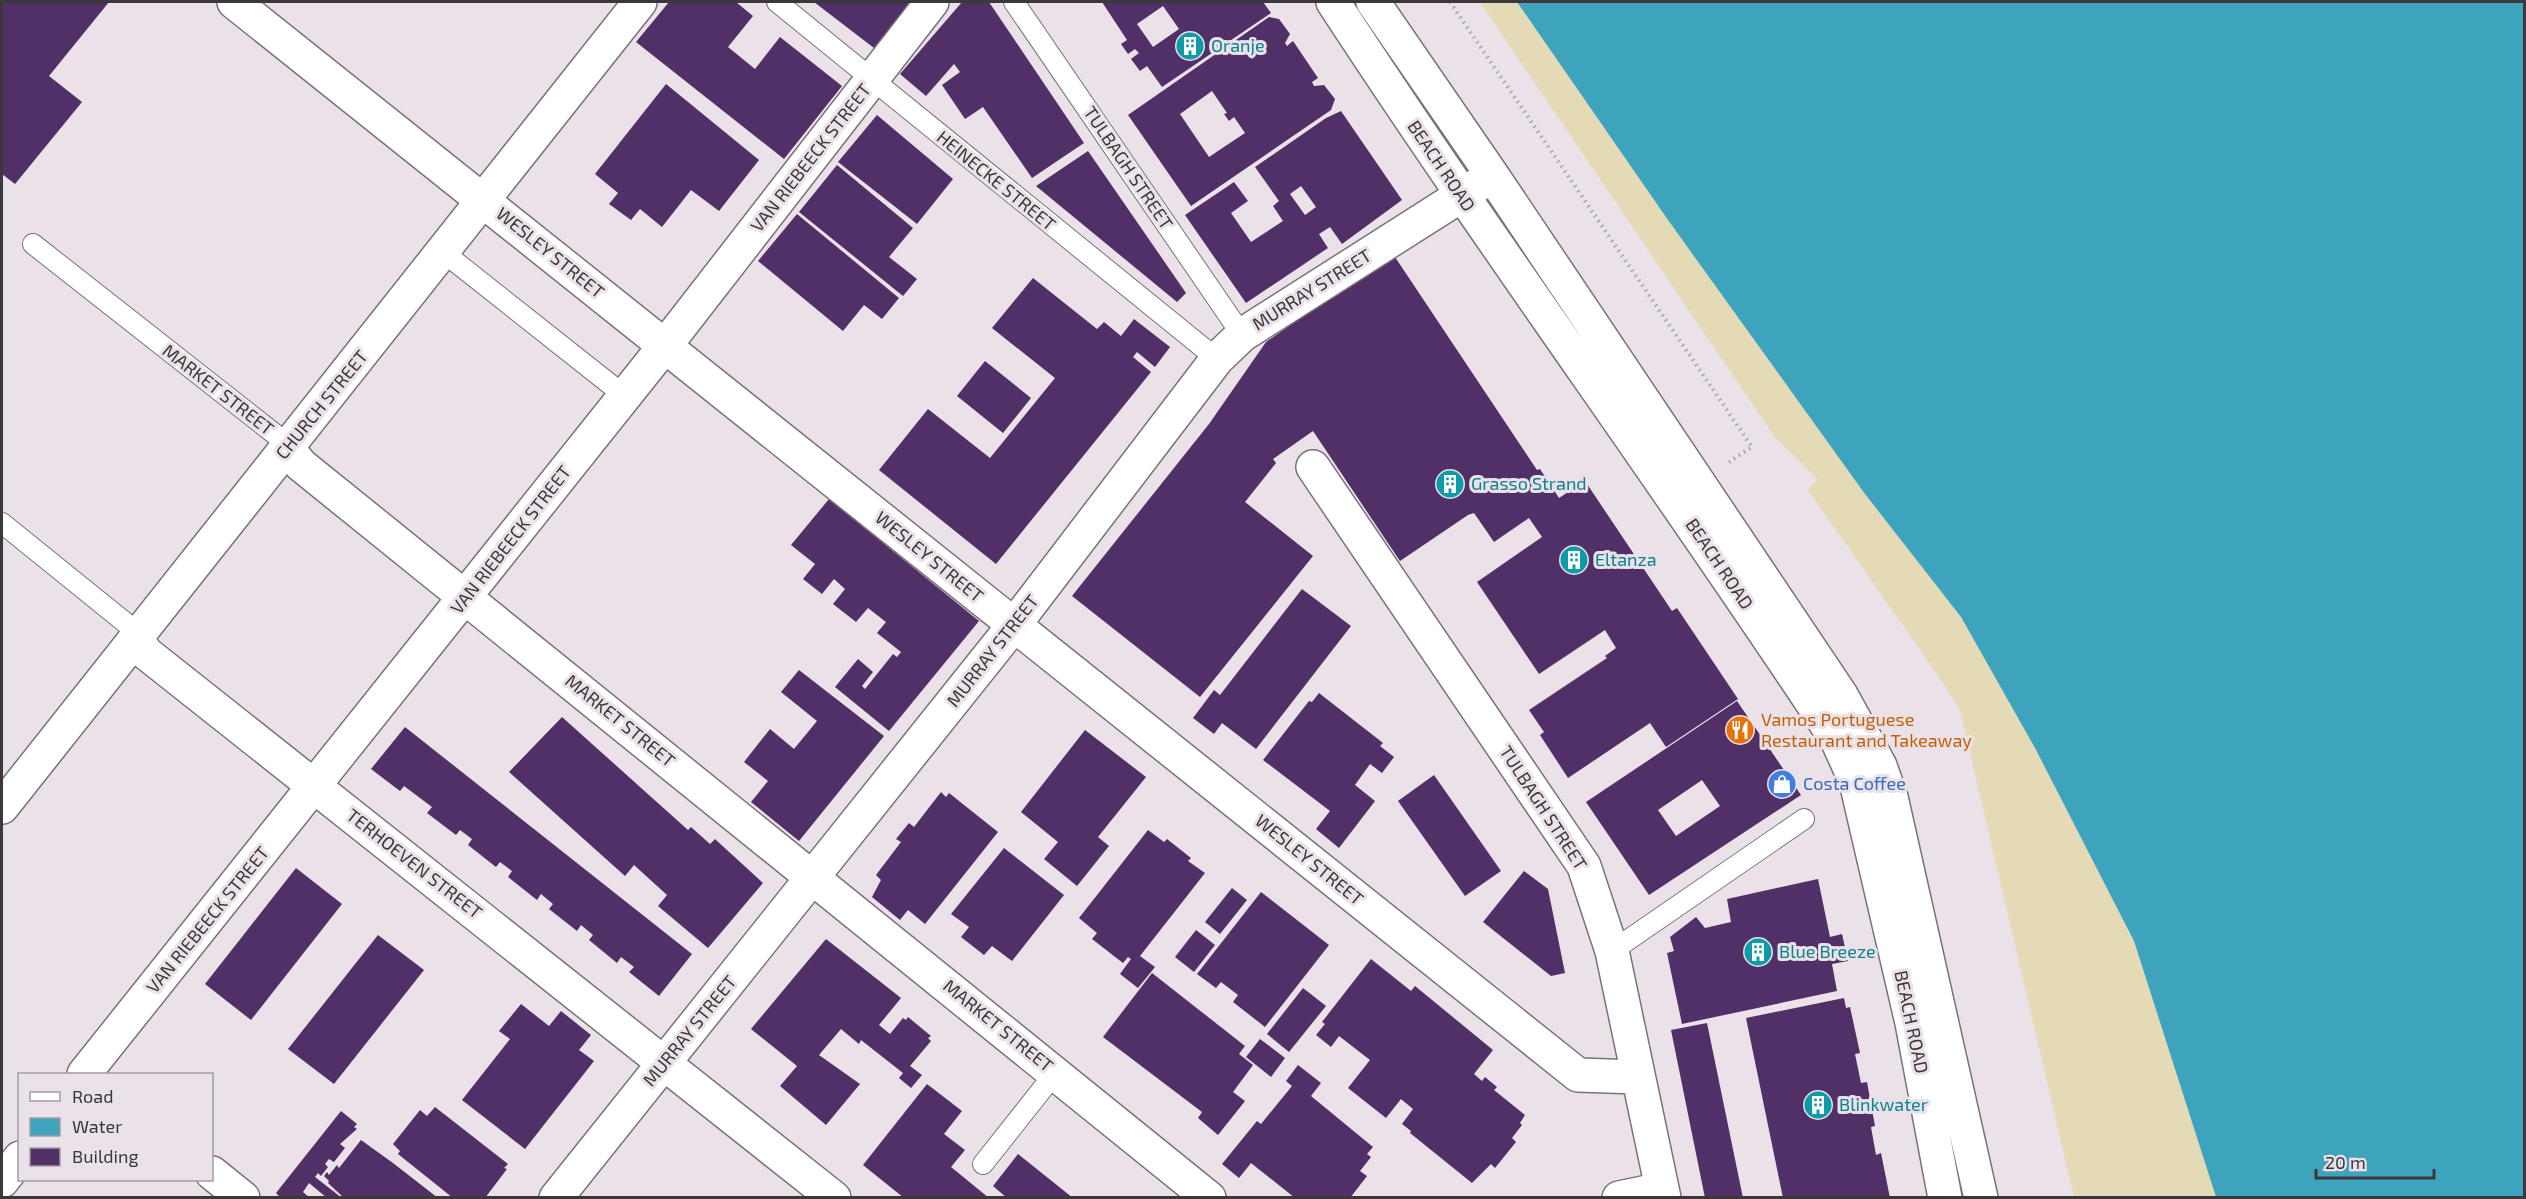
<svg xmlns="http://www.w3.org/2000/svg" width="2526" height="1199" viewBox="0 0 2526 1199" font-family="'Exo 2',sans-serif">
<rect width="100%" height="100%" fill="#eae1e9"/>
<path fill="#e4dbb6" d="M 1480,2 L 1517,2 L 1668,220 L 1865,494 L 1961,617 L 2035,748 L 2134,941 L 2216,1197 L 2074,1197 L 1960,710 L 1946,687 L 1808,490 L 1818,479 L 1776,439 Z"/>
<path fill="#3ea4bd" d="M 1517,2 L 2524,2 L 2524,1197 L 2216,1197 L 2134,941 L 2035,748 L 1961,617 L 1865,494 L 1668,220 Z"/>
<path fill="#512f67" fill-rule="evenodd" d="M 2,2 L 109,2 L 49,76 L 82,102 L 15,184 L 2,174 Z
M 669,2 L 736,2 L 753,16 L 728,47 L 755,69 L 780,37 L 842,86 L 784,159 L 636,42 Z
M 814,2 L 911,2 L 874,48 Z
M 962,2 L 989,2 L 1084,143 L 1032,178 L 983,107 L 965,119 L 942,85 L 960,72 L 954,64 L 926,96 L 900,74 Z
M 1102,2 L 1263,2 L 1271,13 L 1162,87 L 1147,66 L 1140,71 L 1131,59 L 1139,53 L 1135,49 L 1128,54 L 1121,44 L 1127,40 ZM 1163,6 L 1179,29 L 1153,47 L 1137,24 Z
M 1269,17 L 1279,19 L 1290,34 L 1285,43 L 1287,46 L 1293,41 L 1318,78 L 1312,82 L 1314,86 L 1324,85 L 1335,99 L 1331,110 L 1191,206 L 1128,115 ZM 1212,91 L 1227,113 L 1224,114 L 1229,121 L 1234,117 L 1245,133 L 1209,157 L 1180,114 Z
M 666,84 L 759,160 L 719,211 L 691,190 L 662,227 L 640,209 L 631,220 L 609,204 L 618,193 L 595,174 Z
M 1341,111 L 1402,200 L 1342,244 L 1330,227 L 1319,234 L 1328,248 L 1246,303 L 1185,215 L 1234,182 L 1248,201 L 1231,213 L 1251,242 L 1283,221 L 1273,206 L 1279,201 L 1255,167 L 1326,118 ZM 1301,186 L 1316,207 L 1305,215 L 1290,194 Z
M 877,115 L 953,179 L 917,224 L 838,162 Z
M 1088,151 L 1186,293 L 1177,302 L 1036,186 Z
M 837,165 L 913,228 L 889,257 L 917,279 L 903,296 L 799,212 Z
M 797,214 L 899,298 L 882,319 L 864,305 L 843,331 L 758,261 Z
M 1393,254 L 1537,470 L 1540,469 L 1559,498 L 1585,481 L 1672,611 L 1677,608 L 1738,699 L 1666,747 L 1650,723 L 1568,778 L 1540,735 L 1544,732 L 1529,710 L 1607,658 L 1605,656 L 1616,648 L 1605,630 L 1539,674 L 1477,582 L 1542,537 L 1529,518 L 1494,542 L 1474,513 L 1468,515 L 1400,561 L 1313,431 L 1273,459 L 1276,463 L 1245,502 L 1313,556 L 1200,697 L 1072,596 L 1209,424 L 1266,342 Z
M 1033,278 L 1097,329 L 1104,322 L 1121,336 L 1134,319 L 1170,347 L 1155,367 L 1137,352 L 1133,357 L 1151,372 L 996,564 L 879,470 L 928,409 L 990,458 L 1055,378 L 992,328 Z
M 985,361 L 1031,398 L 1003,433 L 957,396 Z
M 829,499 L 979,621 L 889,731 L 835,687 L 858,659 L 873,672 L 862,686 L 865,689 L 893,654 L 897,657 L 901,652 L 877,633 L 886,622 L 868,608 L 856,622 L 833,604 L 845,589 L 834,579 L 822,594 L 803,579 L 815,564 L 791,545 Z
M 1302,589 L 1351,626 L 1256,749 L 1222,723 L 1214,734 L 1193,718 L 1214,690 L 1220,695 Z
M 799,670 L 884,736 L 799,841 L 751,802 L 768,781 L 744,762 L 770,729 L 794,749 L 817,721 L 781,692 Z
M 1319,693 L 1383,743 L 1380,746 L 1394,757 L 1382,773 L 1370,764 L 1355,785 L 1375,801 L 1339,848 L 1316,829 L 1330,811 L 1263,760 L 1309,701 L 1312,702 Z
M 1737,701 L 1801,795 L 1649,895 L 1586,802 ZM 1702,780 L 1720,806 L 1676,836 L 1658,810 Z
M 562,717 L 688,830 L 691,827 L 710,844 L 715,839 L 763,883 L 708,948 L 658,906 L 667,895 L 634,865 L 625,876 L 509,772 Z
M 405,727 L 692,954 L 659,996 L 629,972 L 634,967 L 621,957 L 617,963 L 589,940 L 593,935 L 581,925 L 577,931 L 549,909 L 553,904 L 541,894 L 537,900 L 508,877 L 512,871 L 500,862 L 496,867 L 468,845 L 472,839 L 460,830 L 456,835 L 427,813 L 432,807 L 404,786 L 400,791 L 371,769 Z
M 1085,730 L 1146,777 L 1098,837 L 1109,846 L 1077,886 L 1044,859 L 1058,842 L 1021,812 Z
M 1434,775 L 1501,871 L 1465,896 L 1398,801 Z
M 941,792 L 946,797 L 949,793 L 998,832 L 925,924 L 908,910 L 900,920 L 872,897 L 881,880 L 876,875 L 901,842 L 896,839 L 909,823 L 914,827 Z
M 1148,830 L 1164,842 L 1167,839 L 1191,858 L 1188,861 L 1205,873 L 1140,956 L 1155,967 L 1138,988 L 1120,974 L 1131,959 L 1128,957 L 1123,963 L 1092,939 L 1097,933 L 1079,918 Z
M 1004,848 L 1064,895 L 1012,961 L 992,946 L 984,955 L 961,937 L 969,927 L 951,914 Z
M 296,868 L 342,904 L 251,1020 L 205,984 Z
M 1524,871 L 1548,889 L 1565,973 L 1551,976 L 1483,922 Z
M 1818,879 L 1830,937 L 1842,934 L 1848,961 L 1832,964 L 1837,991 L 1682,1024 L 1667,953 L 1674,951 L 1670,937 L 1696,917 L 1705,928 L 1731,922 L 1727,899 Z
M 1232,888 L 1247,900 L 1220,934 L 1205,922 Z
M 1261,892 L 1329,945 L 1265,1027 L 1233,1002 L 1238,995 L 1221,982 L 1216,988 L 1197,974 Z
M 1196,930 L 1215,945 L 1194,972 L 1175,957 Z
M 378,935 L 424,970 L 334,1084 L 288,1049 Z
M 826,939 L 901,998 L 879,1025 L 890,1034 L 903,1018 L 906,1020 L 908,1017 L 931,1036 L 928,1038 L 931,1041 L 910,1066 L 922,1075 L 911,1088 L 899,1078 L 903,1073 L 861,1040 L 859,1044 L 841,1029 L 819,1055 L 860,1084 L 826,1125 L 780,1086 L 797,1066 L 751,1029 Z
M 1371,959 L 1411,991 L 1415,986 L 1493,1050 L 1474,1074 L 1482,1081 L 1485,1077 L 1497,1087 L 1494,1090 L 1525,1115 L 1520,1123 L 1522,1125 L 1512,1138 L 1516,1142 L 1495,1168 L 1491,1164 L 1472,1183 L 1410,1133 L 1411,1131 L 1402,1124 L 1413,1109 L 1401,1099 L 1386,1118 L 1348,1088 L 1370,1060 L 1339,1036 L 1331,1047 L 1316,1035 L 1325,1024 L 1322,1022 Z
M 1152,973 L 1245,1046 L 1239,1054 L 1253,1065 L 1233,1092 L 1245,1101 L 1218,1135 L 1198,1118 L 1202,1112 L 1103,1037 Z
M 1303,988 L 1326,1006 L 1289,1052 L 1267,1034 Z
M 1844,998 L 1846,1008 L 1850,1007 L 1860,1053 L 1855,1054 L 1861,1083 L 1867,1082 L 1875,1126 L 1871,1127 L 1876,1155 L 1881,1153 L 1890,1198 L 1783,1198 L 1746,1018 Z
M 521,1004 L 549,1026 L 561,1011 L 591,1035 L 579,1050 L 594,1061 L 525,1149 L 462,1100 L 510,1039 L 499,1031 Z
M 1707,1023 L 1743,1198 L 1705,1198 L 1671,1030 Z
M 1260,1039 L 1285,1058 L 1271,1077 L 1246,1057 Z
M 1298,1065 L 1321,1083 L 1311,1096 L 1373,1147 L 1367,1154 L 1371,1157 L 1360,1171 L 1367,1176 L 1350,1198 L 1295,1198 L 1251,1163 L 1239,1178 L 1222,1164 L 1257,1121 L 1261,1124 L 1292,1086 L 1286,1081 Z
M 927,1084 L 962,1111 L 944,1134 L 965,1150 L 951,1167 L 989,1198 L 904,1198 L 863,1165 Z
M 435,1107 L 508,1164 L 504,1168 L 507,1169 L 485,1198 L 453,1198 L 398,1154 L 400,1151 L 393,1144 L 420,1110 L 427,1116 Z
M 341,1111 L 357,1124 L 354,1127 L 357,1129 L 340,1144 L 345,1148 L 334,1162 L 329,1159 L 325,1164 L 328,1167 L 321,1176 L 318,1173 L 315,1177 L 342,1198 L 327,1198 L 309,1183 L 303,1192 L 310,1198 L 281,1198 L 276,1193 Z
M 361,1140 L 393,1163 L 438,1198 L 344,1198 L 328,1183 L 329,1181 L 324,1176 L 327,1172 L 329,1175 L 337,1165 L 339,1168 Z
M 1018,1154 L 1073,1198 L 1007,1198 L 993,1186 Z"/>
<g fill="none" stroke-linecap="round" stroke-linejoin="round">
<g stroke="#7a7279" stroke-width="22">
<path id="service" d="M 777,2 L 1217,359
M 1014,2 L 1242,335
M 33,244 L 276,435 L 287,448
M 443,252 L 625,396
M 2,523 L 127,624 L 136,638
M 1612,951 L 1804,819
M 983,1164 L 1055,1073"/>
</g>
<g stroke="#7a7279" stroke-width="36">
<path id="minor" d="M 234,2 L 1578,1075 L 1638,1077
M 287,448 L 301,465 L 1209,1198
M 1313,467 L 1584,866 L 1612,951 L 1664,1198
M 136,638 L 146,653 L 834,1198
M 2,807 L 640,2
M 84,1074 L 675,333 L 932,2
M 212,1173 L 243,1198
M 2,1181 L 20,1158
M 556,1198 L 1014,625 L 1217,359 L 1242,335 L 1487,179
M 1619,1198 L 1662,1189"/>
</g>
<g stroke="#7a7279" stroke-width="36">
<path id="secondary" d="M 1333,2 C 1496,252 1674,492 1838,742 L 1856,782 L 1912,1023 L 1945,1198
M 1373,2 L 1492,175 L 1841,695 L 1880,766 L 1891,797 L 1981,1198"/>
</g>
<path stroke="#a9a2a8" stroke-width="4" stroke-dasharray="1.5 4.5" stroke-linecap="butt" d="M 1450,2 L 1752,447 L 1729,462"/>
<use href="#service" stroke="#fff" stroke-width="20"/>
<use href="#minor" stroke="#fff" stroke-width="33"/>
<use href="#secondary" stroke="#fff" stroke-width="33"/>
</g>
<defs>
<g id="building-disc" transform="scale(1.5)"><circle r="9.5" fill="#0f9aa8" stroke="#eae1e9"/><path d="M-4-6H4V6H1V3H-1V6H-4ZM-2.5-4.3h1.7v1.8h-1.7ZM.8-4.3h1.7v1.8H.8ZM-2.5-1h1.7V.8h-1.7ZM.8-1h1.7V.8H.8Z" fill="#fff"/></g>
<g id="restaurant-disc" transform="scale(1.5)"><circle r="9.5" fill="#e8710a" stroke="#eae1e9"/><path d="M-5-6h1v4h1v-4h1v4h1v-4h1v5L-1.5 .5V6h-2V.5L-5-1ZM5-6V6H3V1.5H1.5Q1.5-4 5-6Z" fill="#fff"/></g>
<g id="shop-disc" transform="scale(1.5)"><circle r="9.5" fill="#3f7fe0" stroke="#eae1e9"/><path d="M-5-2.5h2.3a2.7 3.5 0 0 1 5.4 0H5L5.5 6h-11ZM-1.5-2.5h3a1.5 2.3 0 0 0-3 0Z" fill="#fff"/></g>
</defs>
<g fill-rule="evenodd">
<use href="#building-disc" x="1190" y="46"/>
<use href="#building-disc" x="1450" y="484"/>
<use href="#building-disc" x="1574" y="560"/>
<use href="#restaurant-disc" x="1740" y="730"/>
<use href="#shop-disc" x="1782" y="784"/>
<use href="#building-disc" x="1758" y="952"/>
<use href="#building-disc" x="1818" y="1105"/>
</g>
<g text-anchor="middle" stroke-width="6" stroke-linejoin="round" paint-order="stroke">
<g font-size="18" fill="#0d838f" stroke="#eae1e9" text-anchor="start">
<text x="1211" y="52">Oranje</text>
<text x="1471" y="490">Grasso Strand</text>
<text x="1595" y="566">Eltanza</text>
<text x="1779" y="958">Blue Breeze</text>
<text x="1839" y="1111">Blinkwater</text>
</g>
<g font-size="18" fill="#3b373a" stroke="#eae1e9">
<text transform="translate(811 158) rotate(-52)" y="6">VAN RIEBEECK STREET</text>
<text transform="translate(1441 166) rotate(56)" y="6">BEACH ROAD</text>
<text transform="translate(1128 168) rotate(56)" y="6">TULBAGH STREET</text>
<text transform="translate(996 181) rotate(39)" y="6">HEINECKE STREET</text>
<text transform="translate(550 253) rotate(39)" y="6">WESLEY STREET</text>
<text transform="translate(1312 290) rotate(-32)" y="6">MURRAY STREET</text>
<text transform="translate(218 390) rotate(38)" y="6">MARKET STREET</text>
<text transform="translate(322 405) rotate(-51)" y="6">CHURCH STREET</text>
<text transform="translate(511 540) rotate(-52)" y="6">VAN RIEBEECK STREET</text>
<text transform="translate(929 557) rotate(39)" y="6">WESLEY STREET</text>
<text transform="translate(1719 564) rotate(56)" y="6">BEACH ROAD</text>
<text transform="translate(993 651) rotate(-52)" y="6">MURRAY STREET</text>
<text transform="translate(620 721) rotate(39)" y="6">MARKET STREET</text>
<text transform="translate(1543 808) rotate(57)" y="6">TULBAGH STREET</text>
<text transform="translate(1309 860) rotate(39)" y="6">WESLEY STREET</text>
<text transform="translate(414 864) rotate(38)" y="6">TERHOEVEN STREET</text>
<text transform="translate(208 920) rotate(-51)" y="6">VAN RIEBEECK STREET</text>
<text transform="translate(1911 1022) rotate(78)" y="6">BEACH ROAD</text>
<text transform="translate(998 1026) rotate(39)" y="6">MARKET STREET</text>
<text transform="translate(690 1031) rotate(-51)" y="6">MURRAY STREET</text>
</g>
<g font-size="18" fill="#c56008" stroke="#eae1e9" text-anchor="start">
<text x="1761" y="726">Vamos Portuguese<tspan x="1761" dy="21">Restaurant and Takeaway</tspan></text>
</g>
<g font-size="18" fill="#366cbe" stroke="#eae1e9" text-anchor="start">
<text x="1803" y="790">Costa Coffee</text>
</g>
</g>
<rect width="2526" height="1199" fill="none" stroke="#3b373a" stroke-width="6"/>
<rect x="18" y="1073" width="195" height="108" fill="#eae1e9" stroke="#a49da3" stroke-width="1.5"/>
<rect x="30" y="1092" width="30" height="9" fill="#ffffff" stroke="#a49da3" stroke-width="1.5"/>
<text x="72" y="1103" font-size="18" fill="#3b373a">Road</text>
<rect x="30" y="1118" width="30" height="18" fill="#3ea4bd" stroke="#a49da3" stroke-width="1.5"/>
<text x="72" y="1133" font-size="18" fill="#3b373a">Water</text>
<rect x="30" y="1148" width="30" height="18" fill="#512f67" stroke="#a49da3" stroke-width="1.5"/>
<text x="72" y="1163" font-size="18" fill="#3b373a">Building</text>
<path d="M2316 1169v9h118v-9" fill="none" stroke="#3b373a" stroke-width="3"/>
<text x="2325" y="1169" font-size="18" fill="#3b373a" stroke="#eae1e9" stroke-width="4.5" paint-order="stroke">20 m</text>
</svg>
